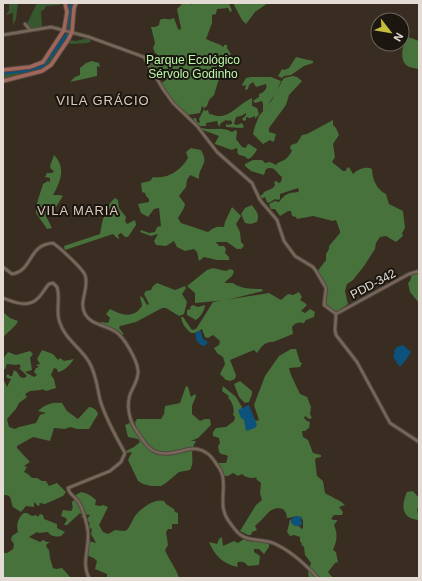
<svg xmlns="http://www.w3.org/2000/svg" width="422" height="581" viewBox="0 0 422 581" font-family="Helvetica,sans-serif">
<rect width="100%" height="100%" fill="#392c20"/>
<path fill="#37582e" d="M 9,3 L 18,3 L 16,19 L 13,25 L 13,13 L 6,15 L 9,10 Z
M 37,3 L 61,3 L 60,5 L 46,6 L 44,10 L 41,11 L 42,26 L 41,28 L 30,30 L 26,26 Z
M 69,3 L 73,3 L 72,24 L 67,29 Z
M 66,33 L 68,34 C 63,43 58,55 50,63 C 41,73 16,78 3,80 L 3,74 C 16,73 34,71 45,63 Z
M 88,38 L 91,41 L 88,43 L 71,44 L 68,43 L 70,40 L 76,41 Z"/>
<path fill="#47723b" d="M 183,3 L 189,3 L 191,5 L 192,3 L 229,3 L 232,11 L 230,12 L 228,8 L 217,9 L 216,14 L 212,15 L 212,23 L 206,39 C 212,42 218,43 224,47 L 224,45 L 227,45 L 227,48 L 231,54 L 218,82 L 214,95 L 209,100 L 207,106 L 204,108 L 202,106 L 200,113 L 188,115 L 194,120 L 193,121 L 177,106 L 160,84 L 166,80 L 159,67 L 152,70 L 149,64 L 159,59 L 157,54 L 155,53 L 153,48 L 155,43 L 151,27 L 155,27 L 159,25 L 160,20 C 165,17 168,21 174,18 L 178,29 L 180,30 L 181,28 L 177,9 Z
M 233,3 L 268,3 L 255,12 L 246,24 L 242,20 Z
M 408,37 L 419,41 L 419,69 C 415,68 409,68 406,65 C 399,58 403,43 408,37 Z
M 296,57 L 313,61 L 313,63 L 304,66 L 291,75 L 284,76 L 282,78 L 278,76 L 282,69 L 284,70 L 289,68 Z
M 92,61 L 99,63 L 100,67 L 97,66 L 97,76 L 70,82 L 75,77 L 80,75 L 80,68 L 86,63 Z
M 293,76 L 297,77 L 302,81 L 289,95 L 286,105 L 269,128 L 269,132 L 276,134 L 274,141 L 273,142 L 270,140 L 263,144 L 253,134 L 255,126 L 259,116 L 272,100 L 282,81 L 284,78 Z
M 251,77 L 271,77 L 281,81 L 276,93 L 263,112 L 263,104 L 262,101 L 255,103 L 253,101 L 259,97 L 259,94 C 263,93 268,89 266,84 L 256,87 L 253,82 L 249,85 L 248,89 L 245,90 L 246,85 L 243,86 L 242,85 L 246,78 Z
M 252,98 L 252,106 L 257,108 L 259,114 L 255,119 L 255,116 L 250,118 L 246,117 L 246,120 L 244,121 L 242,119 L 246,115 L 246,113 L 241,116 L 236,117 L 234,124 L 237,125 L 242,123 L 244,127 L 242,128 L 226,127 L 226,123 L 227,125 L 232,124 L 232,122 L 230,120 L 228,121 L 226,120 L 221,123 L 219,127 L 217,121 L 206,123 L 206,126 L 200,126 L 194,122 L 194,118 L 196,118 L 197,122 L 200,123 L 199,119 L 204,109 L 205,111 L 208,110 L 209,114 C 212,114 215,116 218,116 C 231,117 240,103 252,98 Z
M 333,120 L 333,125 L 336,128 L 339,135 L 333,144 L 335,157 L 332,162 L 343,171 L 346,171 L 346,169 L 349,167 L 353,174 C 358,169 366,166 372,169 C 372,179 377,190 386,194 L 389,204 L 403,211 L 405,228 L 402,233 L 403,236 L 396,242 L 386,236 L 380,237 L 376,243 L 375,249 L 364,266 L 353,280 L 347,284 L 345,291 L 348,304 L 336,313 L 325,304 L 327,290 L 317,272 L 326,260 L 326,254 L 329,249 L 329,246 L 340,233 L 340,231 L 336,220 L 333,221 L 313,216 L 297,219 L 296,217 L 292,216 L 291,211 L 288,211 L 280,216 L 275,209 L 271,209 L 269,204 L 275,201 L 279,202 C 285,194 287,193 298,192 L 299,190 L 298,188 L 280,194 L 280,199 L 278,200 L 275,199 L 269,203 L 267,202 L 265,197 L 261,199 L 260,196 L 263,194 L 264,192 L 273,188 L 275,185 L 274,182 L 276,181 L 279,183 L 281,182 L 282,177 C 276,173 275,165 266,169 L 264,175 L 251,171 L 245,166 L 245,164 L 253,160 L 262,160 L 265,163 L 270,162 L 276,165 C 278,162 280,162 284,160 C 287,159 290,154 292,151 L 290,148 L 291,145 L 297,143 L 302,135 L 307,134 Z
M 199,127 C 210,132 222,125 232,132 L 236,130 L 237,132 L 236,139 L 242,147 L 246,148 L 247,145 L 249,144 L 257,149 C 256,152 252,158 248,159 L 244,156 L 239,155 L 237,152 L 238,150 L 236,148 L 232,150 L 215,144 L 214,145 L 219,136 L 200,129 Z
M 191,148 L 201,150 C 210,165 198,166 199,179 L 190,175 L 187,180 L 186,187 L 179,196 L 185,204 L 184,208 L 178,218 L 181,223 L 208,232 C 214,227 217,226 224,227 L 225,222 L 232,207 L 241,216 L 236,224 L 240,232 L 241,242 L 243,244 L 244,246 L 241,249 L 237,249 L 227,242 L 216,242 L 219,246 L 224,246 L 226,249 L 225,253 L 229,257 L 229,260 L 217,260 L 204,257 L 199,261 L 197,252 L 194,249 L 185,251 L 177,247 L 174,241 L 166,246 L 156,245 L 154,241 L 158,234 L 151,236 L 140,232 L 141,230 L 149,233 L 155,232 L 157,227 L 161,226 L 159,208 L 154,209 L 148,217 L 141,213 L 138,204 L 149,202 L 149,199 L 146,196 L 145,193 L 142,192 L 141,183 L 150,181 L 153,177 C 168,179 180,171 188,158 L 186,152 Z
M 54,155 C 66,167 61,181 53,195 L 60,195 L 63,196 L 56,207 L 49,209 L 46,216 L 52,228 L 47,229 L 36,213 L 36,206 L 43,184 L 48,181 L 50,182 L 50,178 L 45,177 L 47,173 L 52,173 L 54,171 L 51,169 L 50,166 Z
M 115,198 L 118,200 L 119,208 L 126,217 L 125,221 L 127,224 L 135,220 L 136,225 L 128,237 L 125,237 L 121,233 L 118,235 L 119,238 L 118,239 L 113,234 L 65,250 L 64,246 L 100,234 C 102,222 105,206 115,198 Z
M 252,205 C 256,212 260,213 257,222 L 251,224 L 245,223 L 241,214 L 245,208 Z
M 213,268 L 226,271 L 230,269 L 233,270 L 234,272 L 232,276 L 225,282 L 225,283 L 233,283 C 241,289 252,289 262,289 L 263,291 L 227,300 L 195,303 L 195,293 L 187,286 L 207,270 Z
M 419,270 L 419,303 L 410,292 L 408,283 L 410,281 L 412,274 Z
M 157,283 L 175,290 L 185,286 L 186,288 L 182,294 L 187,302 L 184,314 L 179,316 L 166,308 L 162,308 L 136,322 L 120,326 L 119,328 L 124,334 L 121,335 L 117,331 L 100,323 L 101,322 L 108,323 L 110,318 L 106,314 L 110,309 C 120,314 128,318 138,311 C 139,309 141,308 142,306 C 142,303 140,299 140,296 L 143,298 L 147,305 L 149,304 L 144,294 L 146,291 L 151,290 L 153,286 Z
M 299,292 L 302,297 L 300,300 L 305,303 L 307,305 L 301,311 L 305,313 L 310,309 L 315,312 L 314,317 L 306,320 L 304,323 C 299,322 296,322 292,327 L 293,334 L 273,342 C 265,341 261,347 257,353 L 254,350 L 230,360 L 236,375 L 235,379 L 230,381 L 226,380 L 220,374 L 225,364 L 223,357 L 217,353 L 214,348 L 219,345 L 220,341 L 213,335 L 208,338 L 205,337 L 202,329 L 195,333 L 191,333 C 186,329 182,324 181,317 L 183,317 L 192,330 L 196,329 L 213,302 L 269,293 L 281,300 L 288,294 L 293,295 Z
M 193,305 L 198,307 L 205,305 C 204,312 201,316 196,320 L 187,315 L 187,310 L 191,309 L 190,307 Z
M 3,312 L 10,318 L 18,321 C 15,328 7,332 3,338 Z
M 291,349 L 296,349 L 300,362 L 302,363 L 300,367 L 289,368 L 291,375 L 300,394 L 307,397 L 311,407 L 310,414 L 312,418 L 309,419 L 305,416 L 304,418 L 307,421 L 310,422 L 309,428 L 305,431 L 302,431 L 303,437 L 308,440 L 313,453 L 321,455 L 321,457 L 316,458 L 315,460 L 317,476 L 323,481 L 325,493 C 331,497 340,500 345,505 L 339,507 L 343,512 L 342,515 L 334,515 L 331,519 L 334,520 L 337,520 L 337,521 L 334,525 C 338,534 337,541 333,550 L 336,552 L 338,562 L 335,563 L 328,572 L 333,578 L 309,578 L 308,572 L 311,563 L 305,555 L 304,547 L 301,544 L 302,544 L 300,541 L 300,537 L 294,535 L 290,536 L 287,532 L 290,520 L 293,520 L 295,525 L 300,527 L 301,529 L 303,528 L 303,520 C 298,513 294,518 287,518 L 286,513 L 283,509 C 269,505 266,518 257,524 L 255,526 L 257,530 L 252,532 L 251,535 L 248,535 L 240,531 L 256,505 L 262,500 L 260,493 L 261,483 L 256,479 L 257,477 C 252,479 246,478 242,474 L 238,476 L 233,473 L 228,476 L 224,476 L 218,463 L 226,463 L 228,456 L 226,455 L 221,454 L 219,452 L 218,446 L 220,443 L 219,438 L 213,436 L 213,432 L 216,428 L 226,427 L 234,421 L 235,417 L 233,415 C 235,409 232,401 228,398 L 229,396 L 222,391 L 223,386 L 236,397 L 242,407 L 241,408 L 256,421 L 259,420 L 254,405 L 265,376 L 279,356 Z
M 42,350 L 53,354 L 58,360 L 60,358 L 64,361 L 74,359 C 70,365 64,371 58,372 L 57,369 L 54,368 L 51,375 L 54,379 L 56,388 L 46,391 L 42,389 L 41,390 L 30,391 L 25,394 L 27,397 L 19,403 L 16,409 L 7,419 L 9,427 L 15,429 L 19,427 L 36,423 L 40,415 L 46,413 L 38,411 C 45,404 53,402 62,403 L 67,411 L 78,419 L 89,407 C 93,407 97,410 98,414 L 89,429 L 77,429 L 70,427 L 65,429 L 54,428 L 50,441 L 33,437 L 17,446 L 17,448 L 30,462 L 24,466 L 27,467 L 24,472 L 28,474 L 32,478 L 37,478 L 42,481 L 46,481 L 49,486 L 57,483 L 66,492 L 63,496 L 45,504 L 40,503 L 39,504 L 40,505 L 38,506 L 34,502 L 34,507 L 26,506 L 21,512 L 13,507 C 10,501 13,494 3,495 L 3,378 L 7,387 L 11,379 L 7,378 L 6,376 L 8,374 L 10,376 L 12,376 L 14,370 L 17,372 L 20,377 L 24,378 L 27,376 L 19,368 L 21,367 L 19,364 L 16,365 L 7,364 L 5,369 L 3,369 L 3,359 L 8,352 L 16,355 L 30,351 L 33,354 L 30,358 L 32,370 L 25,372 L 34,377 L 37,375 L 34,372 L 36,368 L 39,367 L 36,365 L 40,364 L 37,359 Z
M 240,381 L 252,391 L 252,394 L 249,402 L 245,403 L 239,397 L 234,384 Z
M 186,386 L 188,387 L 191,397 L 195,394 L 196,396 L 192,406 L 192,414 L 200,421 L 205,419 L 210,419 L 211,425 L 198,438 L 191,441 L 196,441 C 188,453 196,459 190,470 L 179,472 L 166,483 L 161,486 L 151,486 L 143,484 L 138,481 L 128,460 L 132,452 L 126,453 L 126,451 L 134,447 L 140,442 L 138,439 L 128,437 L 125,425 L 130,423 L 136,427 L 135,422 L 137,419 L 161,419 L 164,414 L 165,406 L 180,403 Z
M 413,491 L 419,498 L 419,508 L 417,509 L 419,520 C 401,519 401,505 407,492 Z
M 81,492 C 87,493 92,496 96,500 L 95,505 L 100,506 L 103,505 L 108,507 L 99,525 L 103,532 L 108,534 L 115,530 L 124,531 L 127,530 C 130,526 132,521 135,516 C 141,508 155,498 164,501 L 166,504 L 174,509 L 175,512 L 178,513 L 178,524 L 172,524 L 172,529 L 168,529 L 166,532 L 168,545 L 165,550 C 169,560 176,568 179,578 L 107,578 L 107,574 L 95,569 L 97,561 C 90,553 88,562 86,547 L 88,546 L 89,541 L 96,543 L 91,534 L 92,528 L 88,530 L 85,529 L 89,526 L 90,524 L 87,519 L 90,515 L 84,514 L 85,519 L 81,517 L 82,515 L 80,513 L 67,525 L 64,525 L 67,520 L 66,518 L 61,516 L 63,510 L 71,511 C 74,508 72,506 72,502 L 75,499 L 74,496 Z
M 24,513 L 27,513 L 32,516 L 36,515 L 38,517 L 40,514 L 43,515 L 44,519 L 57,524 L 57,528 L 65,532 L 61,536 C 56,537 51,537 48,532 L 39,533 L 37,532 L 29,537 L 40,542 L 43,540 L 47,542 L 51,542 L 48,543 L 46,545 L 47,548 L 49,550 L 50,558 L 53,568 L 56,569 L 62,568 L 71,578 L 3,578 L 3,550 L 4,553 L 7,553 L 13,549 L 14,544 L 11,540 L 12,536 L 18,532 C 16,526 18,517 24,513 Z
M 222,537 L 223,546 L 234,541 L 238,543 L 244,539 L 248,541 L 269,543 L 269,547 L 264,554 L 259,549 L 254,549 L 254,552 L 260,556 L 259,565 L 248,566 C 245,562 243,561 238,562 L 237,564 L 238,567 C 223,564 215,556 209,542 L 217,544 L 219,539 Z"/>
<path fill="#0c527d" d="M 200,330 L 203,339 L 208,342 L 205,346 L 201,345 L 196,340 L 196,336 L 195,334 Z
M 403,345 L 411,352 L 406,360 L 400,367 L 396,362 L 398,360 L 395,361 L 393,355 L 395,354 L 394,351 L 397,347 Z
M 249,405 L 257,425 L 255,428 L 246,431 L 244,420 L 241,418 L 238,410 Z
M 296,516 L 298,517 L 302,516 L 301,519 L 302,523 L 300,526 L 295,526 L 291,523 L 291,519 Z"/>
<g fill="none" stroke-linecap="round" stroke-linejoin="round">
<path stroke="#0c527d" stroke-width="3" d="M 3,73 L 25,71 L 43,66 L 66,36 L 70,27 L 71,3"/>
<g stroke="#53483e" stroke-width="4.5">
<path id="minor" d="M 25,24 L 30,30
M 3,35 L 51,27 L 89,37 L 144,57 L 163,89 L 173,103 L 197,126 L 217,152 L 252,183 L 260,200 L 277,220 L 284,241 L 295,256 L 313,267 L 316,271 L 326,288 L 324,305 L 336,314 L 335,330 L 336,335 L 357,362 L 390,423 L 419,442
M 3,267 L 12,274 C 34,270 27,245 53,243 C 59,247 83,269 85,275 C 90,288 78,301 85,314 C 91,325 106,325 116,332 C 124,337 137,360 138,370 C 139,377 135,384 132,390 C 126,401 128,416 134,427 C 150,452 155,459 185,450 C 192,448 199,448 205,452 C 211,455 214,460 217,465 C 220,469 223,474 223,479 C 225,493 219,507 228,520 C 237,533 241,539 258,540 C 263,541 268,541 273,543 C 290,550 306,565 318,578
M 3,298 C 13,302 28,308 37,299 C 42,295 45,288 49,284 L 53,283 L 57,287 C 61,299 55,311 60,323 C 65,339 81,348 89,362 C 97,375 97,390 101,403 C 107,421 116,437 125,453 L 121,462 L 110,471 L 68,488 C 69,494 74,496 77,500 C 83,507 85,518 87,526 C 92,545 80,560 89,578
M 336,314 L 409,274 L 419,271"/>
</g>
<g stroke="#53483e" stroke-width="5.5">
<path id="major" d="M 3,70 L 30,67 L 43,62 L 64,30 L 67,12 L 65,3
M 3,81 L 42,71 L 51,65 L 68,40 L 72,32 L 74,8 L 76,3"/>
</g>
<use href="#minor" stroke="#76675a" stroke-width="2.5"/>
<use href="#major" stroke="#a0655b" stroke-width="3.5"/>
</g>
<g text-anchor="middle" stroke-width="4" stroke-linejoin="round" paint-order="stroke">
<g font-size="12" fill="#b9f9a8" stroke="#1c1611">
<text x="193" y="64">Parque Ecológico<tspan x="193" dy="14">Sérvolo Godinho</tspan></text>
</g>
<g font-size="12" fill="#e4dcd4" stroke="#1c1611">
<text transform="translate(373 284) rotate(-28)" y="4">PDD-342</text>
</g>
<g font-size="13" letter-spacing="1" fill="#dccbbc" stroke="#1c1611">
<text x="103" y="105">VILA GRÁCIO</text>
<text x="78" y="215">VILA MARIA</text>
</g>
</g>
<rect width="422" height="581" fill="none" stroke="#e4dcd4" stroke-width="8"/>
<g transform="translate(390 32) rotate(121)"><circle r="19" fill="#1c1611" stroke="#6c655f"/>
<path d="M0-3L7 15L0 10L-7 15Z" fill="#c3bd3e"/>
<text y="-6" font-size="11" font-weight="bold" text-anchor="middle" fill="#e4dcd4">N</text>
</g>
</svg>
